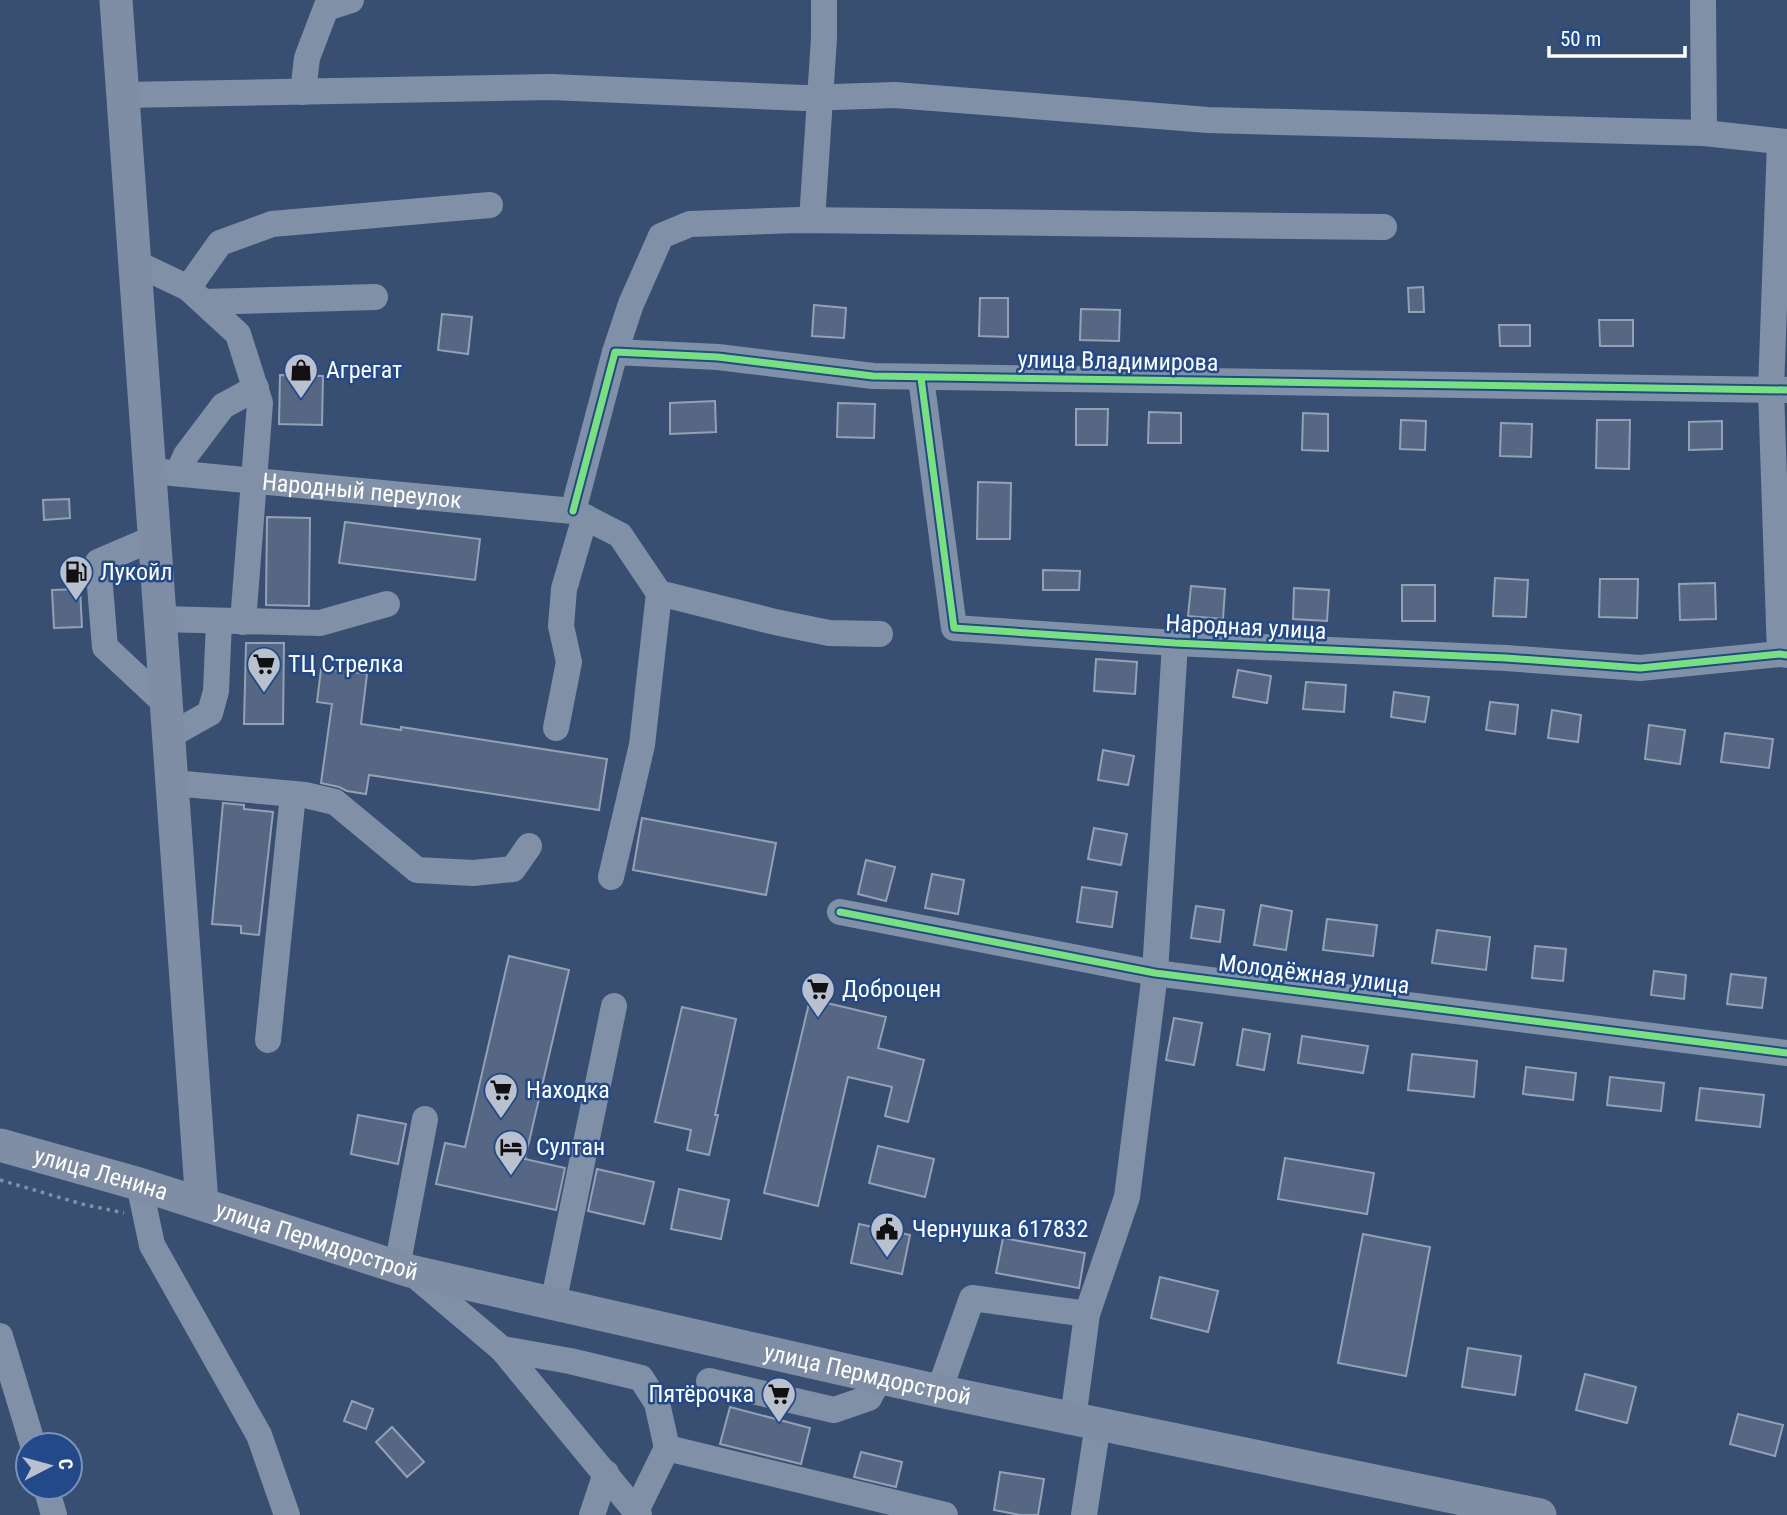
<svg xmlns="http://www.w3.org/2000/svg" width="1787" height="1515" viewBox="0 0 1787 1515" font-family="'Roboto Condensed',sans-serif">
<rect width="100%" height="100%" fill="#394f72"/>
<path fill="#556782" stroke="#94a1b5" stroke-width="2" d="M 1423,287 L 1424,312 L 1409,312 L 1408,288 Z
M 980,298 L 1008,298 L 1008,337 L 979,336 Z
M 814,305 L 846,308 L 844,338 L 812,336 Z
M 1081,309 L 1120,310 L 1119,341 L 1080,340 Z
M 442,314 L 472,317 L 468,354 L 438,350 Z
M 1599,320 L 1633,320 L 1633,346 L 1600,346 Z
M 1499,325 L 1530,325 L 1530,346 L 1500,346 Z
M 280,375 L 323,376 L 322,425 L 279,424 Z
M 715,401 L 716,432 L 670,434 L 670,403 Z
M 838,403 L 875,404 L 874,438 L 837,437 Z
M 1076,409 L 1108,409 L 1107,445 L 1076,445 Z
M 1149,412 L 1181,413 L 1181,443 L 1148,443 Z
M 1303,413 L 1328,414 L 1328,451 L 1302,450 Z
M 1401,420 L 1426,421 L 1425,450 L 1400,449 Z
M 1597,420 L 1630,420 L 1629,469 L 1596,468 Z
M 1722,421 L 1722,449 L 1689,450 L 1689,422 Z
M 1501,423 L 1532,424 L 1531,457 L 1500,456 Z
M 978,482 L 1011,483 L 1010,539 L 977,539 Z
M 69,499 L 70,518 L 44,520 L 43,500 Z
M 267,517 L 310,518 L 309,606 L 266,605 Z
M 345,522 L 480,539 L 475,580 L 339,563 Z
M 1043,570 L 1080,571 L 1079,590 L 1043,590 Z
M 1495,578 L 1528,580 L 1526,617 L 1493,616 Z
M 1600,579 L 1638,579 L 1637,618 L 1599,617 Z
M 1715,583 L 1716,619 L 1680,620 L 1679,584 Z
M 1402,585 L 1435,585 L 1435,621 L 1402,621 Z
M 1191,586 L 1225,589 L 1223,619 L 1188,616 Z
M 1294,588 L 1329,590 L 1327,621 L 1293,619 Z
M 80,589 L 82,627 L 54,628 L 52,590 Z
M 246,643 L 284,643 L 283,724 L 244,724 Z
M 1096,659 L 1137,662 L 1135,694 L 1094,691 Z
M 321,669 L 367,674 L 361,724 L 401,730 L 401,727 L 607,759 L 599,810 L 369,775 L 366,794 L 347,791 L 339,787 L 321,783 L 332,704 L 317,702 Z
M 1238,670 L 1271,676 L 1267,703 L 1233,697 Z
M 1306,682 L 1346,685 L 1344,712 L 1303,709 Z
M 1394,692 L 1429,697 L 1425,722 L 1391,717 Z
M 1490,702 L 1518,705 L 1515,734 L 1486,730 Z
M 1552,710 L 1581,715 L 1578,742 L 1548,738 Z
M 1649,725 L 1685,730 L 1680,764 L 1645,759 Z
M 1725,733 L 1773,739 L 1769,768 L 1721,762 Z
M 1103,750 L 1134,756 L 1128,785 L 1098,780 Z
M 223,803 L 244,805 L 244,809 L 273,812 L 259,935 L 241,933 L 241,926 L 212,924 Z
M 642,818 L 776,843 L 766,895 L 633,870 Z
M 1094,828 L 1127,834 L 1121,865 L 1088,859 Z
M 866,860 L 895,867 L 886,901 L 858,894 Z
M 932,874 L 964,880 L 958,914 L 925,908 Z
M 1082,887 L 1117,892 L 1112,927 L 1077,922 Z
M 1261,905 L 1292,911 L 1286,950 L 1254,945 Z
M 1196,906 L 1224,910 L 1220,942 L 1191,938 Z
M 1327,919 L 1377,925 L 1373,956 L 1323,950 Z
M 1437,930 L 1490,937 L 1486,970 L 1432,963 Z
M 1535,946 L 1566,949 L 1563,981 L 1532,978 Z
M 509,956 L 569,970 L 525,1159 L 565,1168 L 556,1210 L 436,1184 L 445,1143 L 465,1147 Z
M 1654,971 L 1686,975 L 1684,999 L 1651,995 Z
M 1731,974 L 1766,978 L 1762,1008 L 1727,1004 Z
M 810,999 L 886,1017 L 878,1048 L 924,1060 L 908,1122 L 885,1116 L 892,1087 L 848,1077 L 818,1206 L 764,1193 Z
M 682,1007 L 736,1019 L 715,1115 L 718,1115 L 709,1155 L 687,1150 L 691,1130 L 655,1122 Z
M 1174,1018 L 1202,1023 L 1194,1065 L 1166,1060 Z
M 1243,1029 L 1270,1034 L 1264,1070 L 1237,1065 Z
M 1302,1036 L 1368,1046 L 1363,1073 L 1298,1063 Z
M 1412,1054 L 1477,1061 L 1474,1097 L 1408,1090 Z
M 1526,1067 L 1576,1073 L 1573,1100 L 1523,1094 Z
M 1610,1077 L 1664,1083 L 1661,1111 L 1607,1105 Z
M 1700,1088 L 1764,1095 L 1760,1127 L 1696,1120 Z
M 358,1115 L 406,1124 L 398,1164 L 351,1154 Z
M 878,1146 L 934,1159 L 925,1197 L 869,1183 Z
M 1285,1158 L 1374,1173 L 1367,1214 L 1278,1199 Z
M 597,1169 L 654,1182 L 644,1224 L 588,1211 Z
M 679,1189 L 729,1200 L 721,1239 L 671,1229 Z
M 859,1224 L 910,1235 L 902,1274 L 851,1263 Z
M 1363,1234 L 1430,1247 L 1406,1376 L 1338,1363 Z
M 1003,1238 L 1085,1253 L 1079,1288 L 996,1273 Z
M 1160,1277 L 1218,1291 L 1208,1332 L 1151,1318 Z
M 1468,1348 L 1521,1356 L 1515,1395 L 1462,1387 Z
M 1585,1374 L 1636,1387 L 1627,1423 L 1576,1410 Z
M 352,1401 L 373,1409 L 366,1429 L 344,1421 Z
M 730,1407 L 810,1428 L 801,1464 L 720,1444 Z
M 1738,1414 L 1783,1425 L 1775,1456 L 1730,1444 Z
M 392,1427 L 424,1462 L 407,1477 L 376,1442 Z
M 861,1452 L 902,1462 L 896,1487 L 854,1477 Z
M 1000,1472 L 1044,1479 L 1038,1515 L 1020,1515 L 994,1510 Z"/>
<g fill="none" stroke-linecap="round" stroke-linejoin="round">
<path stroke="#8090a7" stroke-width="3.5" stroke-dasharray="3.5 5" stroke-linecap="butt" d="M 0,1180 L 82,1204 L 124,1213"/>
<g stroke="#8090a7" stroke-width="26">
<path d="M 1703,0 L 1704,133"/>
<path d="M 303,92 L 307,58 L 326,8 L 351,0"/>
<path d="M 124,95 L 551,87 L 804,98 L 895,95 L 1208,120 L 1704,133 L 1787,142"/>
<path d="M 1780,142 L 1771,390 L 1780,654"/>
<path d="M 812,220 L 824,38 L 824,0"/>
<path d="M 136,263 L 188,288 L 238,334 L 260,403 L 243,622"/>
<path d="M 188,288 L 220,243 L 272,224 L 490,205"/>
<path d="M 204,302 L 375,297"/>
<path d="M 615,352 L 631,304 L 661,236 L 690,224 L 799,220 L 1384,227"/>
<path d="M 921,378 L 954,628 L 1175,643 L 1506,658 L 1640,668 L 1780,654 L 1787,655"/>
<path id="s1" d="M 151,471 L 573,511 L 620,535 L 659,593 L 642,745 L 611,877"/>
<path d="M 178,473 L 186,455 L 223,406 L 256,388"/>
<path d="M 573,511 L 615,352 L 718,357 L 873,376 L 1787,390"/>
<path d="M 154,538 L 98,562 L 105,647 L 167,705"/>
<path d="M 659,593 L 775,622 L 829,633 L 880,634"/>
<path d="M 160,619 L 320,623 L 387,604"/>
<path d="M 556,728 L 569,662 L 561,626 L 564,589 L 585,517"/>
<path d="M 169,736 L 210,713 L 216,691 L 219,621"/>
<path d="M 173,783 L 305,795 L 335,802 L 417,870 L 473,873 L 513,869 L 529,846"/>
<path d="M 840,912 L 1155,973 L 1787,1053"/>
<path d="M 268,1040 L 293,794"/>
<path d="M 139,1184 L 152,1245 L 259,1435 L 287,1515"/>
<path d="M 397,1267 L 425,1119"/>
<path d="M 411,1272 L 502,1349 L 639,1515"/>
<path d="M 553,1304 L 614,1006"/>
<path d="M 0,1336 L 33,1445"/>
<path d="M 502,1349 L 570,1361 L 641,1378 L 657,1403 L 667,1448"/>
<path d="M 709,1381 L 834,1410 L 869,1398 L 880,1377"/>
<path d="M 939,1391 L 972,1298 L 1087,1314"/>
<path d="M 1073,1419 L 1087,1314 L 1127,1197 L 1155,973 L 1175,643"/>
<path d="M 46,1487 L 54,1515"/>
<path d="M 636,1511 L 667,1448 L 945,1515"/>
<path d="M 592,1515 L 606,1473"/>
<path d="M 1084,1515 L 1098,1424"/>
</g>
<g stroke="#7f8ea5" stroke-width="33">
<path d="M 116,0 L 202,1204"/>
<path id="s2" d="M 0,1145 L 139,1184 L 410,1271 L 939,1391 L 1540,1515"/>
</g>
<g stroke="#224989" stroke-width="11">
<path id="cycleway" d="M 921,378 L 954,628 L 1175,643 L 1506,658 L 1640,668 L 1780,654 L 1787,655
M 573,511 L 615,352 L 718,357 L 873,376 L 1787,390
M 840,912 L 1155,973 L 1787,1053"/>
</g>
<use href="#cycleway" stroke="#77e17e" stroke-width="7"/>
</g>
<defs>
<g id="shop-pin" transform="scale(1.75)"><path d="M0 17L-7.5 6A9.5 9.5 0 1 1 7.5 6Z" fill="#bac1ce" stroke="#224989"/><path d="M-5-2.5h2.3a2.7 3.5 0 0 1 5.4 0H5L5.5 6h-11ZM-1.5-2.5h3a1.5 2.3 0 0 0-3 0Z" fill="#111"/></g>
<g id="fuel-pin" transform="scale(1.75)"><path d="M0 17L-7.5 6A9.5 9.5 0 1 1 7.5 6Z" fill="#bac1ce" stroke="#224989"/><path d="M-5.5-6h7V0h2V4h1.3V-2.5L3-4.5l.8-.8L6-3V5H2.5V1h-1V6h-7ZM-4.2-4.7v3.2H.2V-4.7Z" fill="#111"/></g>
<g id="supermarket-pin" transform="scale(1.75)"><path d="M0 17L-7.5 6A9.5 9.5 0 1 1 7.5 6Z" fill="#bac1ce" stroke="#224989"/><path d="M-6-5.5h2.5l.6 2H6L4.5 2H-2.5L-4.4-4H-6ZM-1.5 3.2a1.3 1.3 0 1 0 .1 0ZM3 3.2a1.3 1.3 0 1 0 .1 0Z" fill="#111"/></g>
<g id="hotel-pin" transform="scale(1.75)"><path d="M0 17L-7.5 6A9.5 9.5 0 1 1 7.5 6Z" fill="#bac1ce" stroke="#224989"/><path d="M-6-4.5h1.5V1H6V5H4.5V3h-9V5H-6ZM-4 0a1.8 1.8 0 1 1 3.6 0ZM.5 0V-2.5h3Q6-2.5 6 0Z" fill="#111"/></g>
<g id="civic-pin" transform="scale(1.75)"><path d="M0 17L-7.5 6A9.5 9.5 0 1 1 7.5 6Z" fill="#bac1ce" stroke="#224989"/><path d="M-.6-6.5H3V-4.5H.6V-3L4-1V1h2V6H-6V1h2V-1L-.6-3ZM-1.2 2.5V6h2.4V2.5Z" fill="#111"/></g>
</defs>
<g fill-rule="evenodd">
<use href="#shop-pin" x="301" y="370"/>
<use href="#fuel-pin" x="76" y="572"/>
<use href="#supermarket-pin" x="264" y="664"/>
<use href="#supermarket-pin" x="818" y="989"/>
<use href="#supermarket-pin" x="501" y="1090"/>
<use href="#hotel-pin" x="511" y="1147"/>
<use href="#civic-pin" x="887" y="1229"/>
<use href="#supermarket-pin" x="779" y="1394"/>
</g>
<g text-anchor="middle" stroke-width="5" stroke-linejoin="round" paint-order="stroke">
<g font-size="24" fill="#fff" stroke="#224989">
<text transform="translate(1118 361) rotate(1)" y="8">улица Владимирова</text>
<text dy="8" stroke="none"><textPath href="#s1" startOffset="212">Народный переулок</textPath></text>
<text transform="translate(1246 627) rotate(3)" y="8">Народная улица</text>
<text transform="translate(1314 974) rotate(7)" y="8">Молодёжная улица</text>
<text dy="8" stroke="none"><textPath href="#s2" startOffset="105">улица Ленина</textPath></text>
<text dy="8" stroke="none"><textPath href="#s2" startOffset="331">улица Пермдорстрой</textPath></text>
<text dy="8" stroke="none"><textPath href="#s2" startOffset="898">улица Пермдорстрой</textPath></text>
</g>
<g font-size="24" fill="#fff" stroke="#224989" text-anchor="start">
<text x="326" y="378">Агрегат</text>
<text x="100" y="580">Лукойл</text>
<text x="288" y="672">ТЦ Стрелка</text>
<text x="842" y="997">Доброцен</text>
<text x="526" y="1098">Находка</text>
<text x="536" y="1155">Султан</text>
<text x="912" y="1237">Чернушка 617832</text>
<text x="754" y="1402" text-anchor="end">Пятёрочка</text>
</g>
</g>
<g transform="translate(49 1466) rotate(84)"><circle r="33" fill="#224989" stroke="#7a92b8" stroke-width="2"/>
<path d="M0-5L12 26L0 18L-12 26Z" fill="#bac1ce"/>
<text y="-10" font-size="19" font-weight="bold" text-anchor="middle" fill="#ffffff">С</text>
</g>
<path d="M1549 46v10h136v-10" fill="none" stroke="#ffffff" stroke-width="3.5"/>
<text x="1560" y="46" font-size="21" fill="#ffffff" stroke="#224989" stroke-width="5" paint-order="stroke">50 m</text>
</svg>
